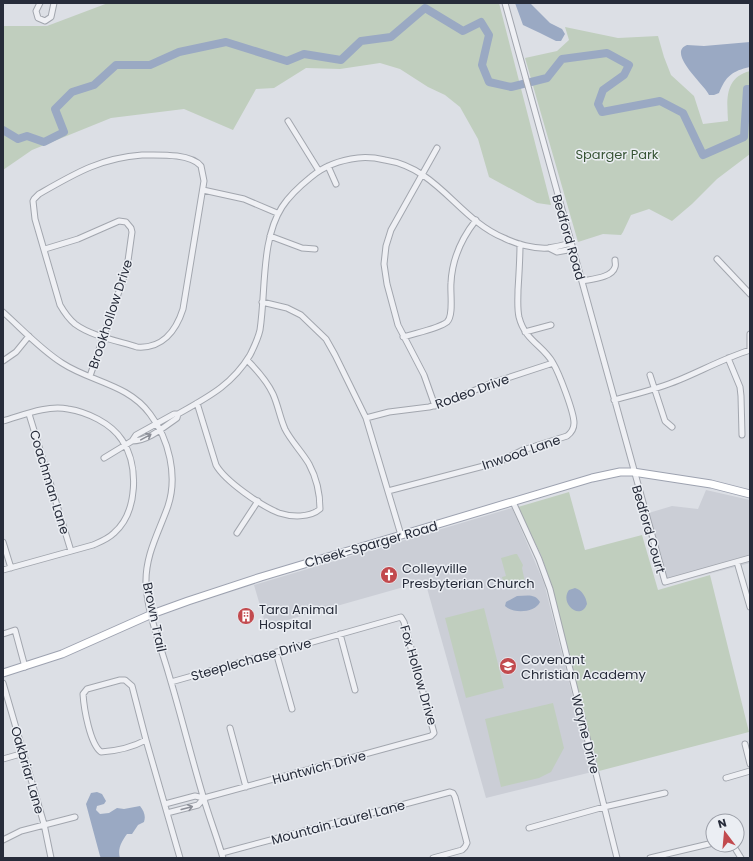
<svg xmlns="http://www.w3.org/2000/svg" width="753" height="861" viewBox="0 0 753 861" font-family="Poppins,sans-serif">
<rect width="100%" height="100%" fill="#dcdfe5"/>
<path fill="#cbced6" d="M 706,490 L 750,500 L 750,563 L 663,586 L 642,515 L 672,506 L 698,509 Z
M 512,508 L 544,583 L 592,772 L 486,798 L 425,581 L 266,626 L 254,585 Z"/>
<path fill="#c0cebe" d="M 108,3 L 499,3 L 551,205 L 537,203 L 489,177 L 478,139 L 460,107 L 445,95 L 428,87 L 400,69 L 380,63 L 340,69 L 306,68 L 274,88 L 256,89 L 233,130 L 184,109 L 111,118 L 32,150 L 3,170 L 3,26 L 47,26 Z
M 565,27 L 618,38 L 658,36 L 664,57 L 671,75 L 694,96 L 703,124 L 728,121 C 727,100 724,78 750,71 L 750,154 L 717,179 L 692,204 L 672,221 L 649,209 L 631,215 L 623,232 L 621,235 L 603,234 L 578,242 L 525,58 L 557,51 L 569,40 Z
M 569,492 L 585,550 L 642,535 L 658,590 L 710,575 L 749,732 L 599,771 L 547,572 L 541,555 L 518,507 Z
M 515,554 L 517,554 L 523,565 L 522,568 L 525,582 L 505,587 L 502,577 L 506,576 L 501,558 Z
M 484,608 L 504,688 L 466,698 L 445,618 Z
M 553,703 L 564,748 L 551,772 L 539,778 L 501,787 L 485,719 Z"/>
<path fill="#9aa9c3" d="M 515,3 L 530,3 L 550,23 L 562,29 L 565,34 L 561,41 L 556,41 L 540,33 L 523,25 Z
M 750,42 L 750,67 C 732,71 726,76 719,93 L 714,95 L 709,95 C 706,86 666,53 687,45 L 704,46 Z
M 575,588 C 582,590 586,597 587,604 C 580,622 559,603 569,590 Z
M 517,596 C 526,596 535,593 540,602 C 535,613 513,614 505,606 L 506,602 Z
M 97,792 L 102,794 L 106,801 L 104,804 L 97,806 L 96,810 L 100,814 L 109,813 L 117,808 L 124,809 L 140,806 C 144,811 146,816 144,822 L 138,825 L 132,834 L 127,834 C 122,841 117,849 120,858 L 101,858 L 100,856 L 86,804 L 91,793 Z"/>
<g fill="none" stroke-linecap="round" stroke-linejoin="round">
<path stroke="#9aa9c3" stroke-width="8" d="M 3,130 L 18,139 L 27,136 L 44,142 L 64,132 L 55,109 L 72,92 L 94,85 L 116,65 L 150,65 L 179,52 L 226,42 L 287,61 L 304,54 L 341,60 L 361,41 L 391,37 L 425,8 L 463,31 L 481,22 L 489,35 L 482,65 L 489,82 L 511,87 L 547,78 L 562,59 L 607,53 L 629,65 L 624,75 L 603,90 L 598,104 L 602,112 L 660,101 L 683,113 L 703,155 L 744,137 L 747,89 L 750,89"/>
<g stroke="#a2a6ae" stroke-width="7">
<path id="minor" d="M 40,3 L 36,11 L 38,18 L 45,21 L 51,17 L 54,3
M 505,3 L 665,582 L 750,558
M 288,121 L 319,171
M 142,155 C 158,155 190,153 201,166 L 204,181 L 183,309 C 176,331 162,349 137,347 C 118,341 91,336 75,324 C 69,319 64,312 60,305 L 35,219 L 33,201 L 34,199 L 39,194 C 74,174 100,158 142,155 Z
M 328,166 L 336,184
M 203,190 L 244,199 L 277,213
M 270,236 L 302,248 L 315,249
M 549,248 L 557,252 L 573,249
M 45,249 L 78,239 L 119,221 L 126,222 L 131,228 L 132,232 L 127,268 L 90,376
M 717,259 L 750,294
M 582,281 C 591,279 612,278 615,267 C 616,265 615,263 615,260
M 262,302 L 287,308 L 301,315 L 326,339 L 335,355 L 366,418 L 401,535
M 3,312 C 22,329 40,349 62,363 C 91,382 128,384 150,414 C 169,439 178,476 168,506 C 159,532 145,555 146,584 C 147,612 161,647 169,675 C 181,715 191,756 203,796 C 209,817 217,837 223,858
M 525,332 L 551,325
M 403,337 C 415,333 438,329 447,322 C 454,316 450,292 451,283 C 452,259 461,239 476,220
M 728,358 L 740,387 L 741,396 L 742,435
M 3,361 L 16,352 L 29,336
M 650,375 L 665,421 L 672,427
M 614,400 C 636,394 658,389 679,380 C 703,370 725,358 750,350 L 750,334
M 197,403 L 216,465 C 225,481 261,506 279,513 C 291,517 310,518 320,509 C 320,494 316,477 309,464 C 302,452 291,441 285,429 C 280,418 278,405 273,394 C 267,381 257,370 247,360
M 435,406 L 424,375 L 398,325 L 387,284 L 384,264 L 386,246 L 391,230 L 437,148
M 29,414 L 71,551
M 366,418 L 389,412 L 429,407 L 444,403 L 492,383 L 553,363
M 3,421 C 24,415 46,405 68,409 C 87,412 111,423 122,440 C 139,465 138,512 114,533 C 108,539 100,542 93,545 L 3,570
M 132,441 C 148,441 164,427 177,418 L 178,414
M 104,458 L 132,441 L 136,435 L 174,414 L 178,414 C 208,397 232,385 250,355 C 254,347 258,339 260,330 C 264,303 263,274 268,246 C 274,213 285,198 311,177 C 324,166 341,160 358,158 C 367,157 376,158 385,160 C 438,168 458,219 504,238 C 516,244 534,249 548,248 C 555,247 564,245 571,243
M 388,491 L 499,462 L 523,450 L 567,436 C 571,433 574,429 574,423 C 574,412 559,373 553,363 C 543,345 525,341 519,317 C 517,308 518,299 518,290 C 519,274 520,259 520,244
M 513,502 L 539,559 L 550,589 L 617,858
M 237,533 L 258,501
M 3,542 L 11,568
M 737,562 L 750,607
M 3,634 L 15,630 L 25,667
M 340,634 L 355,690
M 276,652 L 292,709
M 120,680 L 125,680 L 132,686 L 146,740 C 133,747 116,751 101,752 C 90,744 84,709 83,694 L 87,689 Z
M 3,683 L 44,824 L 51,858
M 230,728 L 246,787
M 146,740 L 180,858
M 745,744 L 750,764
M 3,759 L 24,753
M 726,778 L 750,771
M 165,804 L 195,796 L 204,798 L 431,736 L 434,733 L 404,622 L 401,617 L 171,682
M 167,813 L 198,805 L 204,798
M 529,828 L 604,807 L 665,793
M 3,840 L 21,831 L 75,817
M 733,845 L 741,858
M 222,853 L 450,792 L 453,793 L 455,797 L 467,843 L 465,847 L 462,850 L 433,858
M 650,858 L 713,843"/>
</g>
<g stroke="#9da2b0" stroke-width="9">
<path id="major" d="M 3,673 L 62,654 L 152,614 L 188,601 L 261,577 L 592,478 L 620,472 L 633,472 L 711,484 L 750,494"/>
</g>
<use href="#minor" stroke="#eff0f4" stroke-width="5"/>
<use href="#major" stroke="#fff" stroke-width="7"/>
</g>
<defs><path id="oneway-shaft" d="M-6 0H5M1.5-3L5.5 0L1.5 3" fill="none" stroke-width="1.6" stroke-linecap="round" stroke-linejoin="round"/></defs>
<g stroke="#8b8e97">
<use href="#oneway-shaft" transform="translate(146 437) rotate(-29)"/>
<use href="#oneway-shaft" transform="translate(187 808) rotate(-15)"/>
</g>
<defs>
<g id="church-disc" transform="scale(0.9)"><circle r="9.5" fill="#c24a4e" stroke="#ebeef3"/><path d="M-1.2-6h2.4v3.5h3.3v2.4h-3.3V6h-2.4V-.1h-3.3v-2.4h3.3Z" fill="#fff"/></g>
<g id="building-disc" transform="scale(0.9)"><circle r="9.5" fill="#c24a4e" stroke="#ebeef3"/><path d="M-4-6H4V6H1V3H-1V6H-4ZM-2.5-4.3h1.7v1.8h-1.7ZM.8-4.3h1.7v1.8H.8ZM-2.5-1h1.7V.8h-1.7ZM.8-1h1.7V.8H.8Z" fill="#fff"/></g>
<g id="school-disc" transform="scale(0.9)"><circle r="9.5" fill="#c24a4e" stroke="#ebeef3"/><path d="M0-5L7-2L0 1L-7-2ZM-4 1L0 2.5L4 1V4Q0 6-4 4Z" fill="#fff"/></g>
</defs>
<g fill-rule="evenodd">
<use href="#church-disc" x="389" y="575"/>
<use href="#building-disc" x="246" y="616"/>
<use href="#school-disc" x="508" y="666"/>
</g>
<g text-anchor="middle" stroke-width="3" stroke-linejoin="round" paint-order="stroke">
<g font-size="13" fill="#385536" stroke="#ebeef3">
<text x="617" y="159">Sparger Park</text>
</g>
<g font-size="13" fill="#272c3a" stroke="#ebeef3">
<text transform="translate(569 237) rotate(74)" y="5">Bedford Road</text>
<text transform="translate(110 314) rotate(-72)" y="5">Brookhollow Drive</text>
<text transform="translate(472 391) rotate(-20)" y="5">Rodeo Drive</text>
<text transform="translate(521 452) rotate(-19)" y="5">Inwood Lane</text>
<text transform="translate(50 482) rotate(73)" y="5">Coachman Lane</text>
<text transform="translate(649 529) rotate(74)" y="5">Bedford Court</text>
<text transform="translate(371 544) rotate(-16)" y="5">Cheek-Sparger Road</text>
<text transform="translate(155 617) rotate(78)" y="5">Brown Trail</text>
<text transform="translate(251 659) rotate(-16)" y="5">Steeplechase Drive</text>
<text transform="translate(419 675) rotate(74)" y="5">Fox Hollow Drive</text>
<text transform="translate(586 734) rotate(76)" y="5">Wayne Drive</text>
<text transform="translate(319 767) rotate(-15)" y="5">Huntwich Drive</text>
<text transform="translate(28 770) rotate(74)" y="5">Oakbriar Lane</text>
<text transform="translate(338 822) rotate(-15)" y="5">Mountain Laurel Lane</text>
</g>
<g font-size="13" fill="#272c3a" stroke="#ebeef3" text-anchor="start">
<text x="402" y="573">Colleyville<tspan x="402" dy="15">Presbyterian Church</tspan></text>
<text x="259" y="614">Tara Animal<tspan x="259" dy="15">Hospital</tspan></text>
<text x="521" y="664">Covenant<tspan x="521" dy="15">Christian Academy</tspan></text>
</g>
</g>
<rect width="753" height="861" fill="none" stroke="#272c3a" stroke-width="8"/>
<g transform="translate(725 833) rotate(344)"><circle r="19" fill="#ebeef3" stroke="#9da0a9"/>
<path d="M0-3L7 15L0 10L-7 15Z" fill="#c24a4e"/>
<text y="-6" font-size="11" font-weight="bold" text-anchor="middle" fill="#272c3a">N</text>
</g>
</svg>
